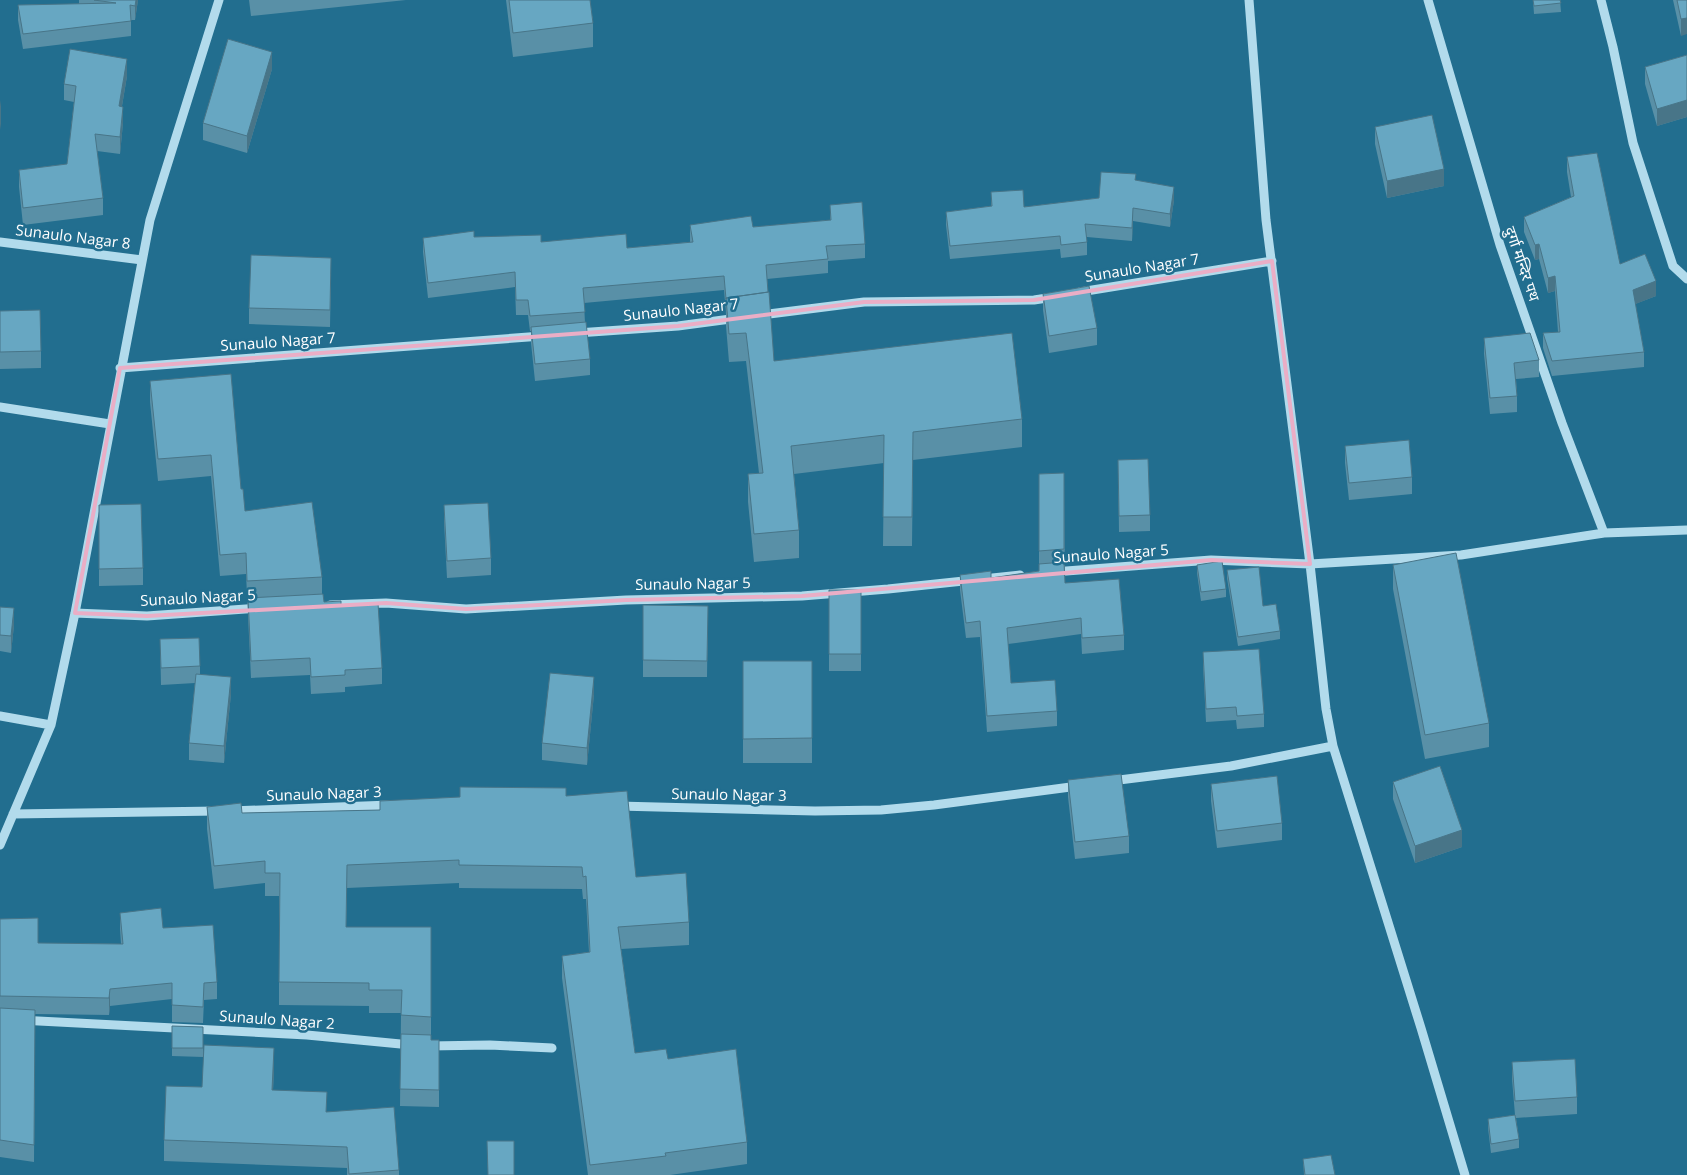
<svg xmlns="http://www.w3.org/2000/svg" width="1687" height="1175" viewBox="0 0 1687 1175" font-family="'Open Sans','Noto Sans Devanagari',sans-serif">
<rect width="100%" height="100%" fill="#226e8f"/>
<g fill="none" stroke-linecap="round" stroke-linejoin="round">
<path stroke="#b2dbec" stroke-width="9" d="M 1249,0 L 1266,220 L 1310,564 L 1326,709 L 1333,746 L 1421,1028 L 1465,1175
M 1428,0 L 1500,245 L 1562,423 L 1604,533
M 1601,0 L 1613,47 L 1633,143 L 1673,266 L 1687,279
M 0,242 L 142,260
M 1080,292 L 1272,261
M 761,315 L 864,302 L 1034,300 L 1054,297
M 577,333 L 678,326 L 738,318
M 120,368 L 542,336
M 0,407 L 110,424
M 1053,572 L 1211,560 L 1310,564 L 1461,555 L 1604,533 L 1687,530
M 330,605 L 386,603 L 466,609 L 626,600 L 802,596 L 888,589 L 1020,575
M 75,613 L 147,616 L 259,608
M 0,716 L 51,725
M 1111,781 L 1231,766 L 1333,746
M 618,806 L 815,811 L 881,810 L 934,805 L 1078,786
M 231,811 L 390,805
M 13,814 L 218,811
M 0,845 L 51,725 L 75,613 L 150,220 L 219,0
M 0,1019 L 307,1035 L 411,1045
M 429,1046 L 490,1045 L 552,1048"/>
</g>
<path fill="#5990a7" d="M 79,0 L 138,0 L 135,20 L 131,20 L 131,36 L 23,49 L 18,20 L 18,5 L 79,4 Z
M 249,0 L 406,0 L 251,16 Z
M 506,0 L 590,0 L 593,23 L 593,47 L 513,57 Z
M 1533,0 L 1560,0 L 1561,12 L 1534,14 Z
M 1673,0 L 1687,0 L 1681,36 Z
M 1687,55 L 1687,117 L 1657,126 L 1645,84 L 1645,67 Z
M 272,69 L 247,153 L 203,140 L 203,123 Z
M 127,76 L 122,106 L 123,123 L 120,154 L 97,151 L 103,198 L 103,215 L 23,225 L 19,187 L 19,170 L 67,164 L 74,102 L 64,100 L 64,84 Z
M 1375,127 L 1444,186 L 1387,198 L 1375,144 Z
M 1567,157 L 1620,264 L 1656,296 L 1635,304 L 1644,352 L 1644,367 L 1552,376 L 1543,348 L 1543,333 L 1558,332 L 1555,291 L 1548,293 L 1539,259 L 1535,260 L 1524,232 L 1524,217 L 1571,197 L 1567,172 Z
M 1136,180 L 1174,200 L 1170,227 L 1133,221 L 1132,241 L 1087,237 L 1087,255 L 1061,258 L 1060,249 L 950,259 L 946,225 L 946,212 L 991,206 L 991,192 L 1024,207 L 1099,198 Z
M 830,205 L 865,244 L 865,258 L 828,261 L 828,273 L 767,279 L 774,361 L 1022,419 L 1022,447 L 913,460 L 912,546 L 883,546 L 884,463 L 794,474 L 799,530 L 799,558 L 754,562 L 748,502 L 748,474 L 759,473 L 746,361 L 729,362 L 726,326 L 726,313 L 726,314 L 724,290 L 584,303 L 585,323 L 590,359 L 590,375 L 535,381 L 531,343 L 531,331 L 530,331 L 528,315 L 516,315 L 515,287 L 428,298 L 423,252 L 423,238 L 474,237 L 627,248 L 690,242 L 690,225 L 753,227 L 830,220 Z
M 331,274 L 330,327 L 249,324 L 249,308 Z
M 1043,294 L 1097,328 L 1097,345 L 1049,353 L 1043,310 Z
M 0,311 L 41,351 L 41,368 L 0,369 Z
M 1484,338 L 1539,360 L 1539,377 L 1516,379 L 1517,396 L 1517,412 L 1490,414 L 1484,354 Z
M 150,381 L 241,489 L 245,511 L 322,577 L 322,594 L 324,602 L 341,605 L 382,668 L 382,684 L 345,687 L 345,692 L 311,694 L 310,675 L 251,678 L 246,574 L 220,576 L 211,476 L 158,481 L 150,402 Z
M 1345,446 L 1412,477 L 1412,494 L 1349,500 L 1345,463 Z
M 1118,460 L 1150,515 L 1150,531 L 1119,532 Z
M 1064,473 L 1065,583 L 1124,635 L 1124,650 L 1082,654 L 1081,634 L 1008,644 L 1011,683 L 1057,711 L 1057,726 L 987,732 L 980,637 L 966,638 L 960,590 L 960,575 L 991,578 L 1039,571 L 1039,474 Z
M 99,505 L 143,568 L 143,585 L 99,586 Z
M 444,505 L 491,558 L 491,575 L 447,578 L 444,522 Z
M 1197,565 L 1226,589 L 1226,597 L 1201,601 L 1197,573 Z
M 1393,565 L 1489,723 L 1489,747 L 1425,759 L 1393,589 Z
M 1227,570 L 1263,606 L 1280,631 L 1280,639 L 1238,646 L 1227,578 Z
M 829,590 L 861,590 L 861,671 L 829,671 Z
M 643,605 L 708,606 L 707,677 L 643,677 Z
M 0,607 L 14,625 L 11,653 L 0,651 Z
M 160,639 L 200,666 L 200,674 L 231,694 L 224,763 L 189,760 L 189,743 L 195,683 L 161,685 Z
M 1203,652 L 1264,714 L 1264,727 L 1237,729 L 1236,720 L 1206,722 L 1203,665 Z
M 743,661 L 812,661 L 812,763 L 743,763 Z
M 594,694 L 587,765 L 542,760 L 542,743 Z
M 1068,780 L 1129,836 L 1129,853 L 1075,859 L 1068,797 Z
M 1393,782 L 1462,847 L 1415,863 L 1393,799 Z
M 1211,784 L 1282,823 L 1282,840 L 1217,848 L 1211,801 Z
M 566,796 L 636,877 L 689,922 L 689,945 L 621,949 L 635,1053 L 668,1059 L 747,1142 L 747,1164 L 670,1175 L 588,1175 L 562,978 L 562,956 L 589,952 L 586,899 L 583,899 L 582,889 L 459,888 L 459,883 L 347,888 L 346,927 L 431,927 L 431,1040 L 439,1040 L 439,1107 L 400,1106 L 401,1013 L 369,1013 L 369,1006 L 279,1005 L 279,896 L 265,896 L 265,883 L 214,889 L 207,829 L 207,807 L 242,813 L 380,810 L 380,801 Z
M 120,913 L 163,928 L 217,982 L 217,999 L 204,1000 L 203,1023 L 172,1022 L 172,999 L 110,1006 L 109,1015 L 35,1014 L 34,1162 L 0,1157 L 0,919 L 38,943 L 121,944 L 120,929 Z
M 172,1026 L 203,1027 L 203,1057 L 172,1056 Z
M 1512,1062 L 1577,1097 L 1577,1114 L 1516,1118 L 1519,1139 L 1519,1148 L 1491,1153 L 1488,1128 L 1488,1119 L 1515,1115 L 1512,1079 Z
M 274,1070 L 273,1090 L 327,1112 L 399,1170 L 399,1175 L 347,1175 L 347,1168 L 164,1161 L 164,1140 L 202,1087 Z
M 1303,1159 L 1335,1175 L 1304,1175 Z"/>
<path fill="#487588" d="M 136,0 L 138,0 L 135,20 L 135,6 Z
M 1687,18 L 1687,34 L 1681,36 L 1681,19 Z
M 272,52 L 272,69 L 247,153 L 247,136 Z
M 127,59 L 127,76 L 119,123 L 119,106 Z
M 1,100 L 1,124 L 0,130 L 0,106 Z
M 1687,100 L 1687,117 L 1657,126 L 1657,109 Z
M 123,107 L 123,123 L 120,154 L 120,137 Z
M 1444,169 L 1444,186 L 1387,198 L 1387,181 Z
M 1174,187 L 1174,200 L 1170,227 L 1170,214 Z
M 1133,208 L 1133,221 L 1132,241 L 1132,228 Z
M 1539,244 L 1539,259 L 1535,260 L 1535,245 Z
M 1555,276 L 1555,291 L 1548,293 L 1548,278 Z
M 1656,281 L 1656,296 L 1633,305 L 1633,290 Z
M 14,608 L 14,625 L 11,653 L 11,636 Z
M 231,677 L 231,694 L 224,763 L 224,746 Z
M 594,677 L 594,694 L 587,765 L 587,748 Z
M 1462,830 L 1462,847 L 1415,863 L 1415,846 Z
M 110,989 L 110,1006 L 109,1015 L 109,998 Z
M 274,1048 L 274,1070 L 272,1111 L 272,1090 Z"/>
<path fill="#67a7c2" stroke="#487588" d="M 94,0 L 136,0 L 135,6 L 130,5 L 131,21 L 23,34 L 18,5 L 116,3 Z
M 509,0 L 590,0 L 593,23 L 513,33 Z
M 1533,0 L 1560,0 L 1561,3 L 1534,6 Z
M 1677,0 L 1687,0 L 1687,18 L 1681,19 Z
M 228,39 L 272,52 L 247,136 L 203,123 Z
M 70,49 L 127,59 L 119,106 L 123,107 L 120,137 L 95,134 L 103,198 L 23,208 L 19,170 L 67,164 L 76,86 L 64,84 Z
M 1687,55 L 1687,100 L 1657,109 L 1645,67 Z
M 1432,115 L 1444,169 L 1387,181 L 1375,127 Z
M 1597,153 L 1620,264 L 1645,254 L 1656,281 L 1633,290 L 1644,352 L 1552,361 L 1543,333 L 1560,332 L 1555,276 L 1548,278 L 1539,244 L 1535,245 L 1524,217 L 1574,196 L 1567,157 Z
M 1101,172 L 1136,174 L 1135,180 L 1174,187 L 1170,214 L 1133,208 L 1132,228 L 1085,224 L 1087,242 L 1061,245 L 1060,236 L 950,246 L 946,212 L 992,206 L 991,192 L 1023,190 L 1024,207 L 1099,198 Z
M 862,202 L 865,244 L 826,246 L 828,259 L 766,265 L 768,292 L 726,298 L 727,299 L 726,299 L 724,276 L 583,288 L 585,312 L 530,316 L 528,300 L 516,300 L 515,272 L 428,283 L 423,238 L 474,231 L 474,237 L 541,235 L 541,242 L 626,234 L 627,248 L 693,242 L 690,225 L 751,216 L 753,227 L 831,220 L 830,205 Z
M 251,255 L 331,258 L 330,310 L 249,308 Z
M 1089,286 L 1097,328 L 1049,336 L 1043,294 Z
M 769,292 L 774,361 L 1012,333 L 1022,419 L 913,432 L 912,517 L 883,517 L 884,435 L 791,446 L 799,530 L 754,534 L 748,474 L 763,473 L 746,333 L 729,334 L 726,298 Z
M 40,310 L 41,351 L 0,352 L 0,311 Z
M 586,322 L 590,359 L 535,364 L 531,327 Z
M 1530,333 L 1539,360 L 1514,363 L 1517,396 L 1490,398 L 1484,338 Z
M 231,374 L 241,489 L 243,489 L 245,511 L 312,502 L 322,577 L 247,581 L 246,553 L 220,555 L 211,455 L 158,459 L 150,381 Z
M 1409,440 L 1412,477 L 1349,483 L 1345,446 Z
M 1148,459 L 1150,515 L 1119,516 L 1118,460 Z
M 1064,473 L 1064,549 L 1039,551 L 1039,474 Z
M 488,503 L 491,558 L 447,561 L 444,505 Z
M 141,504 L 143,568 L 99,569 L 99,505 Z
M 1456,553 L 1489,723 L 1425,735 L 1393,565 Z
M 1222,561 L 1226,589 L 1201,592 L 1197,565 Z
M 1064,562 L 1065,583 L 1119,579 L 1124,635 L 1082,638 L 1081,618 L 1007,628 L 1011,683 L 1055,680 L 1057,711 L 987,716 L 980,621 L 966,623 L 960,575 L 991,571 L 991,578 L 1039,571 L 1039,564 Z
M 1259,567 L 1263,606 L 1276,604 L 1280,631 L 1238,637 L 1227,570 Z
M 829,590 L 861,590 L 861,654 L 829,654 Z
M 323,594 L 324,602 L 341,601 L 341,605 L 378,603 L 382,668 L 345,670 L 345,675 L 311,677 L 310,658 L 251,661 L 248,598 Z
M 643,605 L 708,606 L 707,661 L 643,660 Z
M 0,607 L 14,608 L 11,636 L 0,635 Z
M 199,638 L 200,666 L 161,668 L 160,639 Z
M 1259,649 L 1264,714 L 1237,716 L 1236,707 L 1206,709 L 1203,652 Z
M 743,661 L 812,661 L 812,738 L 743,739 Z
M 550,673 L 594,677 L 587,748 L 542,743 Z
M 196,674 L 231,677 L 224,746 L 189,743 Z
M 1440,766 L 1462,830 L 1415,846 L 1393,782 Z
M 1121,774 L 1129,836 L 1075,842 L 1068,780 Z
M 1277,776 L 1282,823 L 1217,831 L 1211,784 Z
M 460,787 L 566,788 L 566,796 L 627,791 L 636,877 L 686,873 L 689,922 L 618,927 L 635,1053 L 666,1049 L 668,1059 L 736,1049 L 747,1142 L 665,1153 L 666,1156 L 590,1165 L 562,956 L 590,952 L 586,876 L 583,877 L 582,867 L 459,865 L 459,860 L 347,865 L 346,927 L 431,927 L 431,1017 L 401,1015 L 402,990 L 369,990 L 369,983 L 279,982 L 280,873 L 265,873 L 265,861 L 214,866 L 207,807 L 241,803 L 242,813 L 380,810 L 380,801 L 460,797 Z
M 161,908 L 163,928 L 213,925 L 217,982 L 204,983 L 203,1007 L 172,1005 L 172,983 L 110,989 L 109,998 L 0,996 L 0,919 L 38,918 L 38,943 L 123,944 L 120,913 Z
M 0,1008 L 35,1010 L 34,1145 L 0,1140 Z
M 172,1026 L 203,1027 L 203,1048 L 172,1048 Z
M 401,1034 L 431,1035 L 431,1040 L 439,1040 L 439,1090 L 400,1089 Z
M 204,1045 L 274,1048 L 272,1090 L 327,1092 L 326,1112 L 394,1107 L 399,1170 L 349,1174 L 347,1147 L 164,1140 L 166,1086 L 202,1087 Z
M 1575,1059 L 1577,1097 L 1515,1101 L 1512,1062 Z
M 1515,1115 L 1519,1139 L 1491,1144 L 1488,1119 Z
M 487,1141 L 514,1141 L 514,1175 L 488,1175 Z
M 1331,1155 L 1335,1175 L 1305,1175 L 1303,1159 Z"/>
<path fill="none" stroke="#eaaec6" stroke-width="4" stroke-linejoin="round" d="M 1272,261 L 1310,564 L 1211,560 L 802,596 L 626,600 L 466,609 L 386,603 L 147,616 L 75,613 L 120,368 L 678,326 L 864,302 L 1034,300 Z"/>
<g text-anchor="middle" stroke-width="5" stroke-linejoin="round" paint-order="stroke">
<g font-size="15" fill="#fff" stroke="#226e8f">
<text transform="translate(73 237) rotate(7)" y="5">Sunaulo Nagar 8</text>
<text transform="translate(1522 264) rotate(71)" y="5">दुर्गा मन्दिर पथ</text>
<text transform="translate(1142 268) rotate(-9)" y="5">Sunaulo Nagar 7</text>
<text transform="translate(681 310) rotate(-6)" y="5">Sunaulo Nagar 7</text>
<text transform="translate(278 342) rotate(-4)" y="5">Sunaulo Nagar 7</text>
<text transform="translate(1111 554) rotate(-4)" y="5">Sunaulo Nagar 5</text>
<text transform="translate(693 584) rotate(-1)" y="5">Sunaulo Nagar 5</text>
<text transform="translate(198 598) rotate(-3)" y="5">Sunaulo Nagar 5</text>
<text transform="translate(324 794) rotate(-2)" y="5">Sunaulo Nagar 3</text>
<text transform="translate(729 795) rotate(1)" y="5">Sunaulo Nagar 3</text>
<text transform="translate(277 1020) rotate(4)" y="5">Sunaulo Nagar 2</text>
</g>
</g>
</svg>
